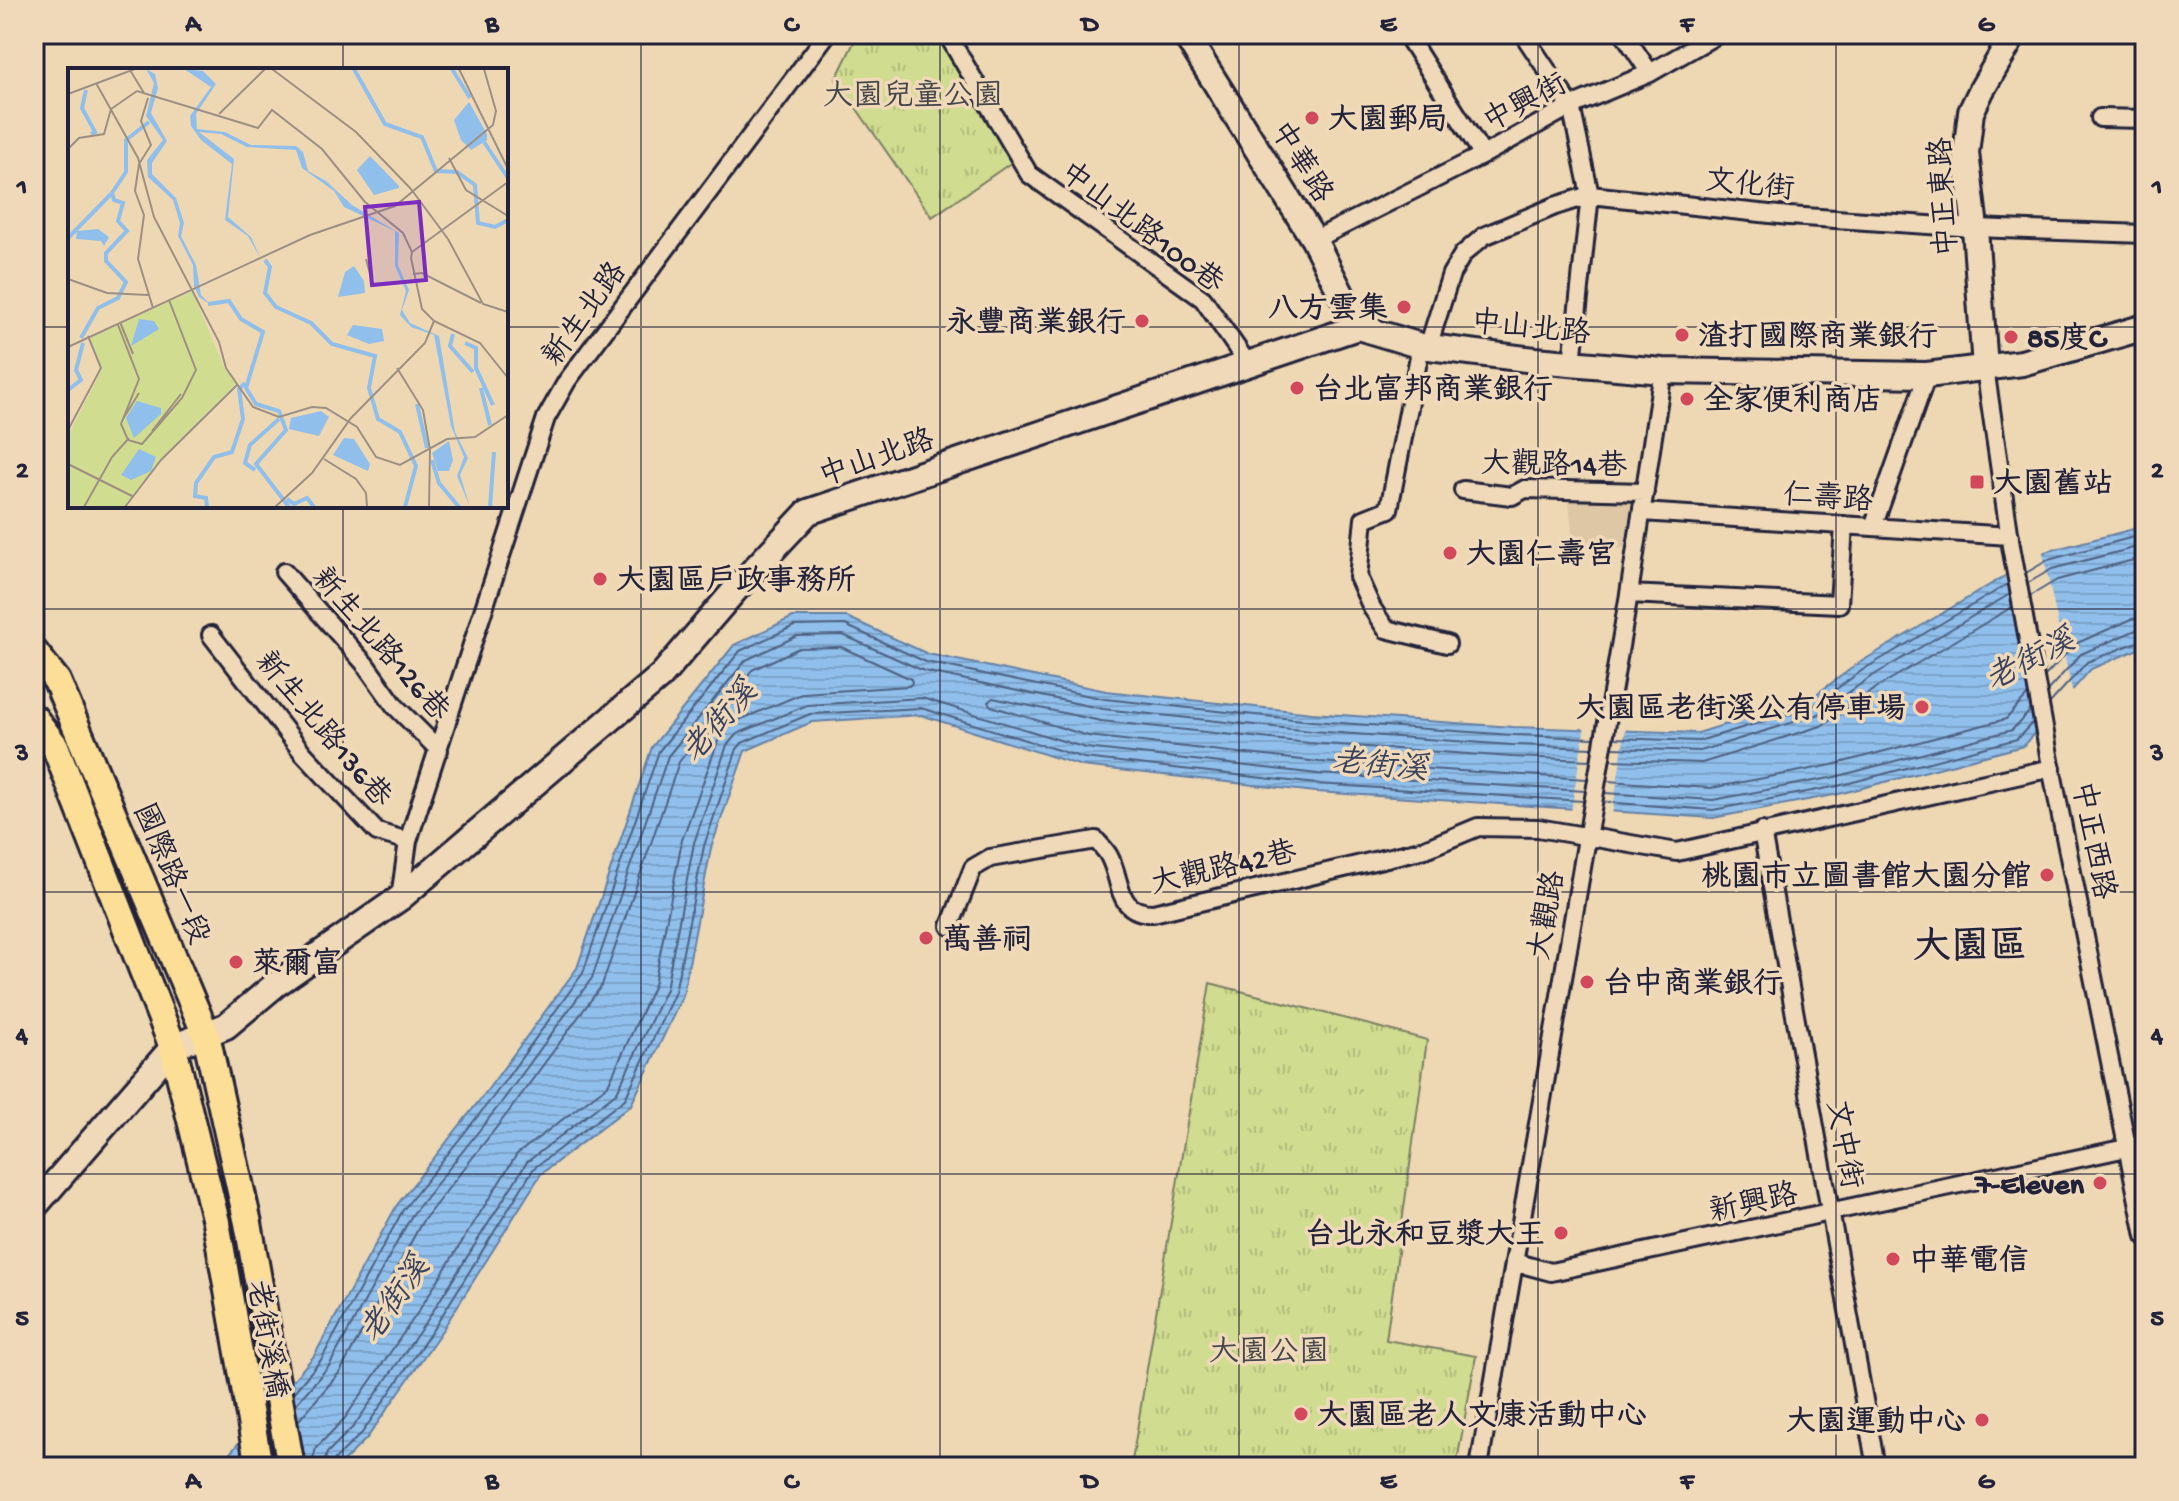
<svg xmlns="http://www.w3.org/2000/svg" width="2179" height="1501" viewBox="0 0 2179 1501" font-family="'Gochi Hand','LXGW WenKai TC',sans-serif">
<defs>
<pattern id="park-tufts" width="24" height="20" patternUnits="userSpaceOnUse" patternTransform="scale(2)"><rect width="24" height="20" fill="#d0dc8f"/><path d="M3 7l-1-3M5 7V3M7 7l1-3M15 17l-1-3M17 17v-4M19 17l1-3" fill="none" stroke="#b2bc7c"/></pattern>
<pattern id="water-rules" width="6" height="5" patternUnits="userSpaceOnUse" patternTransform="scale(2)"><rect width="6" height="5" fill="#90bfeb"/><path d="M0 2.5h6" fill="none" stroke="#7ca4ca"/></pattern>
</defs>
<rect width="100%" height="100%" fill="#eed7b3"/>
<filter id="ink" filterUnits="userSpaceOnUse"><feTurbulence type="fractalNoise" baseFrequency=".0125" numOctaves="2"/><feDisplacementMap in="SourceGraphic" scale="16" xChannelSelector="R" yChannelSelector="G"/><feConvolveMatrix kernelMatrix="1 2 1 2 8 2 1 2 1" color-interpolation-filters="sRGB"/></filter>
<g filter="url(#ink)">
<path fill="#ddc7a5" d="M 1618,494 L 1636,498 L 1625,548 L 1574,551 L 1569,501 Z"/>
<path fill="url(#park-tufts)" stroke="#797f65" stroke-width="2" d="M 858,34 L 939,34 L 1018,158 L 932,217 L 836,79 Z
M 1210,983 L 1427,1040 L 1386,1340 L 1476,1356 L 1456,1467 L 1131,1467 Z"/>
<path fill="url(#water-rules)" stroke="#6480a5" stroke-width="2" d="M 2145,526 L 2145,646 L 2091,669 L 2023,746 L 1839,794 L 1713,818 L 1316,792 L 1082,766 L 921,715 L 812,722 L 745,751 L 711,848 L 683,995 L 631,1105 L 541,1174 L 443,1329 L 367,1438 L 338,1467 L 218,1467 L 314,1356 L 397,1205 L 486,1092 L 577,968 L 652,747 L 734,645 L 793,617 L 847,617 L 928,654 L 1106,691 L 1312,713 L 1513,727 L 1698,733 L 1811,698 L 1859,663 L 2045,552 Z"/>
<path fill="#eed7b3" d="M 2042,549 L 2073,695 L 2038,735 L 2004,572 Z
M 1585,725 L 1626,727 L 1612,815 L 1571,812 Z"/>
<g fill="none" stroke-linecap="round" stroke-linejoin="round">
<path stroke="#4e6181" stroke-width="2" d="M 2026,573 L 2048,560 L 2145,534
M 2028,583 L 2052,569 L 2145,545
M 2030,596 L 2057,580 L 2145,557
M 2045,676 L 2075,644 L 2132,619 L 2145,617
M 2047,691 L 2081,654 L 2136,630 L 2145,629
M 2050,703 L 2087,662 L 2145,639
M 1614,738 L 1699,741 L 1813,706 L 1864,669 L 2008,584
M 1613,748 L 1700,751 L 1817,715 L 1869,678 L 2010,594
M 1611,760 L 1702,763 L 1821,726 L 1876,688 L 2012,607
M 1587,779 L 1319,762 L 1088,736 L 991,706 L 988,702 L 993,698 L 1101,721 L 1309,743 L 1512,757 L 1590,760
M 1607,781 L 1711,788 L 1832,765 L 2006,719 L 2028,695
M 1605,793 L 1713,800 L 1835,777 L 2012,730 L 2031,710
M 1603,802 L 1713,810 L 1838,786 L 2017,739 L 2033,722
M 293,1393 L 321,1360 L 403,1210 L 493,1097 L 583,973 L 659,751 L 740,651 L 794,626 L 845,625 L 926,662 L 1105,699 L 1312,721 L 1513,735 L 1594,738
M 295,1405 L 329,1366 L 412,1215 L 501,1103 L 592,978 L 668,756 L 746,660 L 797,636 L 843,635 L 924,671 L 1103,709 L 1311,731 L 1512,745 L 1592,748
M 298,1421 L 340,1372 L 422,1222 L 510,1110 L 602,985 L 679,762 L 752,670 L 799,648 L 841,647 L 911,679 L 912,683 L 909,686 L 804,693 L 732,723 L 721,733 L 682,840 L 654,985 L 608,1085 L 517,1154 L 418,1312 L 345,1418 L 316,1448 L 311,1467
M 323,1467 L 327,1453 L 354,1426 L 428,1319 L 527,1162 L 617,1092 L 666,989 L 694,843 L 727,745 L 737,734 L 807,705 L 922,698 L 1086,748 L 1318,774 L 1585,791
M 333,1467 L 335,1459 L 362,1433 L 436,1325 L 534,1168 L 625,1099 L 675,992 L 704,846 L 737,749 L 742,743 L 810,714 L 921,708 L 1084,758 L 1317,784 L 1583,801"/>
<g stroke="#22223b" stroke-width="22">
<path id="street" d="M 947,34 L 1029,174 L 1203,299 L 1248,364
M 1406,34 L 1483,155
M 1523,34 L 1571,106 L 1590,195 L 1572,363
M 1624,34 L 1650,73
M 2100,118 L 2145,119
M 1314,240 L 1483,155 L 1571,106 L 1650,73 L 1718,34
M 1421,346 L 1389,509 L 1364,519 L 1358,577 L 1372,608 L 1386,629 L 1447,644
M 1428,347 L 1451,274 L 1463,254 L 1484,236 L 1555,206 L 1590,195 L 1789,216 L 1975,228 L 2145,234
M 1985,368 L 2011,546 L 2053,777 L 2145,1236
M 1463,490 L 1512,496 L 1525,489 L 1645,492
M 1642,512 L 2010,536
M 1873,527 L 1927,375
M 284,572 L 365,664 L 395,706 L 439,750
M 1629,594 L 1839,604 L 1844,525
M 211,635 L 303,753 L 377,832 L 408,841
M 1762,831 L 1876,1467
M 400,898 L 408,841 L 546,418 L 567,381 L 827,34
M 950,926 L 973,868 L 990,858 L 1096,840 C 1100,845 1106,850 1109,856 C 1123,882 1115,913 1153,913 L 1425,849 L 1478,827 L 1538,828 L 1677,852 L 2052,768
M 1514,1262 L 1551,1272 L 2145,1144
M 1479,1467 L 1629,594 L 1663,371"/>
</g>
<g stroke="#22223b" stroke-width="30">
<path id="secondary" d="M 1185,34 L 1314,240 L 1358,327
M 1985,368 L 1975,228 L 1966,153 L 1971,112 L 1981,91 L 2014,34
M 34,1207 L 173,1047 L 226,1026 L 275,985 L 400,898 L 661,676 L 736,589 L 808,512 L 1358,327 L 1421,346 L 1535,360 L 1663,371 L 1927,375 L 2022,363 L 2145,327"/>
</g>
<g stroke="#22223b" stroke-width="32">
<path id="primary" d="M 34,652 L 57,681 L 206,1035 L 248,1223 L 291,1467
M 34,718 L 55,746 L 173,1047 L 216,1222 L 259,1467"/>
</g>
<use href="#street" stroke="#efd9b8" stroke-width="16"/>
<use href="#secondary" stroke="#efd9b8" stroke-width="24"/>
<use href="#primary" stroke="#fdde96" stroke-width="26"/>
</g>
</g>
<path fill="none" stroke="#22223b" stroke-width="2" stroke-opacity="0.55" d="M 343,34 L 343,70M 641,34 L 641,1467M 940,34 L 940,1467M 1239,34 L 1239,1467M 1538,34 L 1538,1467M 1836,34 L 1836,1467M 34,327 L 70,327M 506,327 L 2145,327M 343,506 L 343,1467M 34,609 L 2145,609M 34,892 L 2145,892M 34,1174 L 2145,1174"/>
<g fill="#d1495b" stroke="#efd9b8" stroke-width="3">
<circle cx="1312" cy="118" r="8"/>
<circle cx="1404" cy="307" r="8"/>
<circle cx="1142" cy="321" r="8"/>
<circle cx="1682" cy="335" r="8"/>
<circle cx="2011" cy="337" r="8"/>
<circle cx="1297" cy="388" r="8"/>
<circle cx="1687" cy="399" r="8"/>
<rect x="1969" y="474" width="16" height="16" rx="4"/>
<circle cx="1450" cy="553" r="8"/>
<circle cx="600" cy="579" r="8"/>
<circle cx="1922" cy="707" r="8"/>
<circle cx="2047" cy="875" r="8"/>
<circle cx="926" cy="938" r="8"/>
<circle cx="236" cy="962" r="8"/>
<circle cx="1587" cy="982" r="8"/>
<circle cx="2100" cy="1183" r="8"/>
<circle cx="1561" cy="1233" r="8"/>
<circle cx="1893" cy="1259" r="8"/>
<circle cx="1301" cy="1414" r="8"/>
<circle cx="1982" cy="1420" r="8"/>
</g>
<g text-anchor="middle" stroke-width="7" stroke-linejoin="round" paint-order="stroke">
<g font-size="30" fill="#45474c" stroke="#efd9b8">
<text x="913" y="104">大園兒童公園</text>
<text x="1269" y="1360">大園公園</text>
</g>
<g font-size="30" fill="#22223b" stroke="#efd9b8">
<text transform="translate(1524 101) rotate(-28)" y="10">中興街</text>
<text transform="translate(1303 161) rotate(58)" y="10">中華路</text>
<text transform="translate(1750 183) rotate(6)" y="10">文化街</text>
<text transform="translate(1942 197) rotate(-93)" y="10">中正東路</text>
<text transform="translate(1143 226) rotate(37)" y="10">中山北路100巷</text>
<text transform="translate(583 313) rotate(-54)" y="10">新生北路</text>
<text transform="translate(1531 326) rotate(6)" y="10">中山北路</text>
<text transform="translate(876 456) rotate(-19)" y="10">中山北路</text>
<text transform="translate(1554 463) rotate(1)" y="10">大觀路14巷</text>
<text transform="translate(1828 496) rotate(4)" y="10">仁壽路</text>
<text transform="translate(382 643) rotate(49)" y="10">新生北路126巷</text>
<text transform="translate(325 728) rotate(50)" y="10">新生北路136巷</text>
<text transform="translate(2095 840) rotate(79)" y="10">中正西路</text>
<text transform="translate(1223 866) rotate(-13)" y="10">大觀路42巷</text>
<text transform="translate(173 873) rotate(67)" y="10">國際路一段</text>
<text transform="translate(1545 915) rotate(-80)" y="10">大觀路</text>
<text transform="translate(1846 1144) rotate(80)" y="10">文中街</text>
<text transform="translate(1753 1201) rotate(-12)" y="10">新興路</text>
<text transform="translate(269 1339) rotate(80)" y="10">老街溪橋</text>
</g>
<g font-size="30" font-weight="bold" fill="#22223b" stroke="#efd9b8" text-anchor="start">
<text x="1328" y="128">大園郵局</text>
<text x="1388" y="317" text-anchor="end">八方雲集</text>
<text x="1126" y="331" text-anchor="end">永豐商業銀行</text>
<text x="1698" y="345">渣打國際商業銀行</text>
<text x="2027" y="347">85度C</text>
<text x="1313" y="398">台北富邦商業銀行</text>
<text x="1703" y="409">全家便利商店</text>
<text x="1993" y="492">大園舊站</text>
<text x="1466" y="563">大園仁壽宮</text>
<text x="616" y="589">大園區戶政事務所</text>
<text x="1906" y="717" text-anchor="end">大園區老街溪公有停車場</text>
<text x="2031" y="885" text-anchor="end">桃園市立圖書館大園分館</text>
<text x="942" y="948">萬善祠</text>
<text x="252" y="972">萊爾富</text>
<text x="1603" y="992">台中商業銀行</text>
<text x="2084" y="1193" text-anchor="end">7-Eleven</text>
<text x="1545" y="1243" text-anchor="end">台北永和豆漿大王</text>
<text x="1909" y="1269">中華電信</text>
<text x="1317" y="1424">大園區老人文康活動中心</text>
<text x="1966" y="1430" text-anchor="end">大園運動中心</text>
</g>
<g font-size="32" font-style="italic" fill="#38415e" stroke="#efd9b8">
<text transform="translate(2029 658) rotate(-28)" y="11">老街溪</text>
<text transform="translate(718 720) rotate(-49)" y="11">老街溪</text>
<text transform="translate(1380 763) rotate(5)" y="11">老街溪</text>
<text transform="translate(393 1298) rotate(-55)" y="11">老街溪</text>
</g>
<g font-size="38" font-weight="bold" fill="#22223b" stroke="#efd9b8">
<text x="1970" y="957">大園區</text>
</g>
</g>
<g transform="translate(68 68)">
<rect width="440" height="440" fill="#eed7b3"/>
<path d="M 124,223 L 157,301 L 169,315 L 90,394 L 56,439 L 0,437 L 0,368 L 34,301 L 22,270 Z" fill="#d0dc8f"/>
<path d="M 51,281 L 59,281 L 67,299 L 49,307 L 41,286 Z" fill="#d0dc8f"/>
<path d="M 78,1 L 87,6 L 90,20 L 83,45 L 99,73 L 84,95 L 84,106 L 108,130 L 116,155 L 113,168 L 128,197 L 133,227 L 143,237 L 131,229 L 126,218 L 125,197 L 110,168 L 112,155 L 105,132 L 80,109 L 79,92 L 95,72 L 78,48 L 86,15 ZM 116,1 L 135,3 L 148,16 L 128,46 L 129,61 L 157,64 L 183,77 L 228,78 L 235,84 L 240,103 L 258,113 L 284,137 L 331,165 L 330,197 L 341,222 L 334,242 L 342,255 L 371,268 L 387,364 L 400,390 L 392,407 L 402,439 L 389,408 L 396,389 L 383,358 L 366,267 L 343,259 L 332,247 L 338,223 L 327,198 L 327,163 L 276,139 L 266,123 L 234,100 L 228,82 L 179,79 L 153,66 L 131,64 L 166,91 L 160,149 L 183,169 L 193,191 L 180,168 L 157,152 L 164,96 L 133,72 L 123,58 L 122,48 L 143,19 ZM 401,34 L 419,66 L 419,72 L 403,82 L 393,72 L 386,52 ZM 302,88 L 331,118 L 331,120 L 306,127 L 289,102 ZM 30,161 L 41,169 L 36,178 L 33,173 L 8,171 L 9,163 ZM 286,198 L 296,213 L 297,225 L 270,229 L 277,204 ZM 71,251 L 86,253 L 91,261 L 63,278 ZM 285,257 L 314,261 L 316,273 L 301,276 L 279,267 ZM 69,333 L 93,340 L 93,346 L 66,370 L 58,350 ZM 253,343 L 261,349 L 251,368 L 221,361 L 223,350 ZM 276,370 L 286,371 L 302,396 L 300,403 L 265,387 ZM 381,373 L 385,392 L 381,403 L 370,403 L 364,385 ZM 71,381 L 88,389 L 83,403 L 63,412 L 53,407 Z" fill="#90bfeb"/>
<path fill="none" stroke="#90bfeb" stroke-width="4" d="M 286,1 L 317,56 L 354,69 L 368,103 L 389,104 L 407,117 L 410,155 L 427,159 L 440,152M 384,1 L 402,30M 18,22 L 14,40 L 27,64 L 23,66M 416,74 L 440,110M 0,170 L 43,126M 197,192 L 202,199 L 197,225 L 208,239 L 243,255 L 264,276 L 307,288 L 301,320 L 310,351 L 332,364 L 348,398 L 337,439M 140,236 L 161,233 L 173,251 L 195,264 L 178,320 L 188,336 L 211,343 L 218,362 L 188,396 L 221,439M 385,266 L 382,278 L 405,304M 13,270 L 30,240 L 50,230 L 58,214 L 38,193 L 38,185 L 59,163 L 50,153 L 55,135 L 46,132 L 44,125 L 58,104 L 58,72 L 81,54M 397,275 L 408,280 L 408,300 L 425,337M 413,320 L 422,357M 0,322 L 13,312 L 8,302 L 15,275M 349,336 L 359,380M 364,392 L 371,415 L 391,439M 187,402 L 177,395 L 182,377 L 211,351M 219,431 L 226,436 L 239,430 L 246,439M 139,439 L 138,430 L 127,428 L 128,415 L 146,389 L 164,384 L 175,351 L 171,321 L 177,315M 422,439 L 426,384"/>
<path fill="none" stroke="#9c8f83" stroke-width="2" d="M 204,1 L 288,64 L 343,121M 391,1 L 440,101M 62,2 L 76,25M 28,15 L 70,90 L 86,149 L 151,274 L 158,300 L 185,339 L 211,349 L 244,339 L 258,340 L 289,359 L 308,389 L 332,397 L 379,371 L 407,369 L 440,347M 0,26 L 67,1M 80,30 L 73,53 L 83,77 L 71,96 L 67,123 L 76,147 L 70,191 L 85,240M 151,46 L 197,1M 0,81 L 11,70 L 36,66 L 43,41 L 69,23 L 190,60 L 204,42 L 254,81 L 297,134 L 335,165 L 344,184M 381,90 L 398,122 L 440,148M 440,114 L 344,184 L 343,190 L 354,241 L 366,253 L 412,275 L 440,310M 343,121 L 380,171 L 415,236 L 440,244M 298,191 L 305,217M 345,206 L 354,205 L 413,235M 0,211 L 39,225 L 80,227M 52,254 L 65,286M 50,257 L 71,311 L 53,356 L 60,372 L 74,376 L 114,330 L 128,302 L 101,232M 0,279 L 242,167 L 327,138 L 425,57 L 428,43 L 416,1M 329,300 L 355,342 L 362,382 L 361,439M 55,351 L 71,325M 0,362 L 33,300 L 20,268M 84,363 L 113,326M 256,391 L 288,411 L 298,425 L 299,439M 0,396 L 66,429M 16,439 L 44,389 L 61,370M 57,439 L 93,392 L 170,316M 207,439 L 244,405 L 283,350 L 357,275 L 366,253"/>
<path fill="#7b2cbf" fill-opacity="0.15" stroke="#7b2cbf" stroke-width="4" d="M 351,134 L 358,212 L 304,217 L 297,139 Z"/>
<rect width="440" height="440" fill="none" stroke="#22223b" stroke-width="4"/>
</g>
<rect width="2179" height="1501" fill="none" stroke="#efd9b8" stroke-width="88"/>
<rect x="44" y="44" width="2091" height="1413" fill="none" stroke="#22223b" stroke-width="3"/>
<g font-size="26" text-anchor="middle" font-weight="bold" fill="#22223b">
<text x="193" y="31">A</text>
<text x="492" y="31">B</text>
<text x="791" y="31">C</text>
<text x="1090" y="31">D</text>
<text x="1388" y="31">E</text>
<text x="1687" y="31">F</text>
<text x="1986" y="31">G</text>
<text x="22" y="194">1</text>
<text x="2157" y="194">1</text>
<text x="22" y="477">2</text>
<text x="2157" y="477">2</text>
<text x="22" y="760">3</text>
<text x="2157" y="760">3</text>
<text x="22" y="1042">4</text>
<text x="2157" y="1042">4</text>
<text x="22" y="1325">5</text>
<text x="2157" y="1325">5</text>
<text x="193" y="1488">A</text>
<text x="492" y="1488">B</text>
<text x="791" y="1488">C</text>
<text x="1090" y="1488">D</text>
<text x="1388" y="1488">E</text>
<text x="1687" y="1488">F</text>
<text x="1986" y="1488">G</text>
</g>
</svg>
